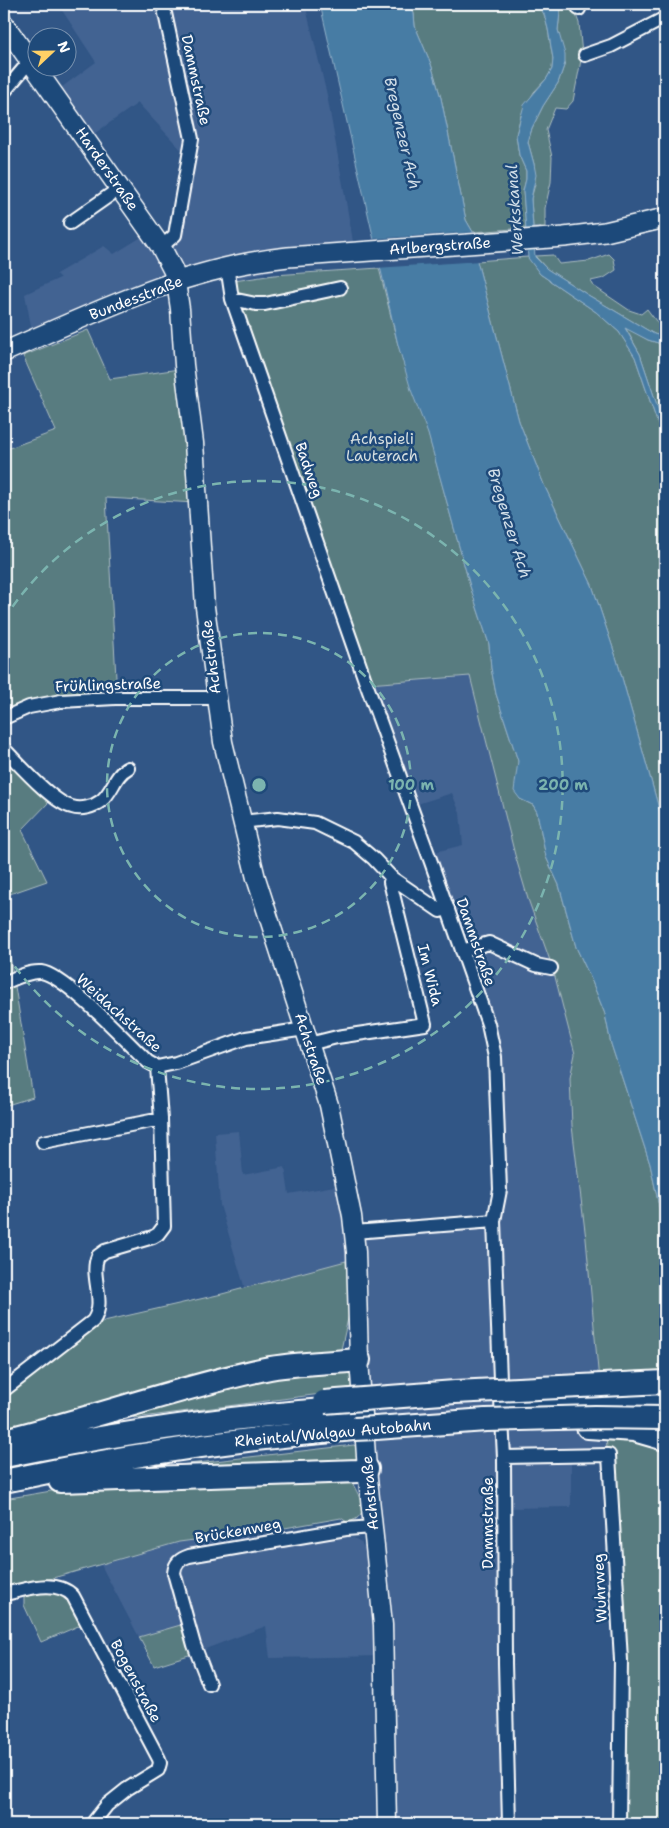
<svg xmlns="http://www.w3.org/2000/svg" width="669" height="1828" viewBox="0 0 669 1828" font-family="'Shantell Sans',sans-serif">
<rect width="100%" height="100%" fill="#315686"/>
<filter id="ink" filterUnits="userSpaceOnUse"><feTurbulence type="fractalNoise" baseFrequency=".02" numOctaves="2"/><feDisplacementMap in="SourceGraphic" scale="10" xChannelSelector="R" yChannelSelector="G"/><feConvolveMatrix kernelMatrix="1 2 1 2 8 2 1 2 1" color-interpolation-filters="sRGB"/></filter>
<g filter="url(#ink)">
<path fill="#436392" d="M 58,4 L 305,4 L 327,95 L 354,247 L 234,281 L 193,270 L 33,336 L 25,294 L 60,278 L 56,274 L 104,246 L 114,254 L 148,233 L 173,233 L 187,156 L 138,103 L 88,138 L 54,93 L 96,62 Z
M 470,676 L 515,855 L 553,969 L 575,1054 L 570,1078 L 572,1126 L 586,1239 L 599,1381 L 609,1455 L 571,1456 L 571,1507 L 506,1508 L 509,1824 L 387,1824 L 383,1656 L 270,1658 L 266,1626 L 192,1654 L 184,1624 L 139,1637 L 101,1565 L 179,1542 L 280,1533 L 283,1545 L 343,1536 L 354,1538 L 361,1542 L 364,1548 L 383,1546 L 374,1444 L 363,1259 L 346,1261 L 245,1289 L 220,1205 L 215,1133 L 239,1131 L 243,1175 L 285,1167 L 289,1194 L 346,1184 L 353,1231 L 493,1220 L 502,1190 L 498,1058 L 431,853 L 463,845 L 460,813 L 452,793 L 414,805 L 366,684 Z"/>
<path fill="#587b80" stroke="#acbdc0" d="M 411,4 L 535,4 L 539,6 L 544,14 L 548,29 L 553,59 L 552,69 L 547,78 L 534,92 L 521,115 L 516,135 L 519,155 L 526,171 L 526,179 L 523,191 L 526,228 L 473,232 L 466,220 L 441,98 L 431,64 L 415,26 L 414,14 Z
M 561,4 L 572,4 L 579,23 L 582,55 L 573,101 L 566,109 L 555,108 L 546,130 L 552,157 L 551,182 L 545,208 L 545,227 L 533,227 L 531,199 L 535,184 L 534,164 L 528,142 L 532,128 L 543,106 L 558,83 L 565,63 L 558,30 Z
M 609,254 L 614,259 L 616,270 L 604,278 L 591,281 L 592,285 L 629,310 L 641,314 L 647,309 L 665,333 L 665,337 L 654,334 L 588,295 L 547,269 L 535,256 L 553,255 L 559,264 L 589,261 Z
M 528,257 L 540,274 L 596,312 L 619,332 L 635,357 L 665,445 L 665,830 L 617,660 L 592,585 L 544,485 L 519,421 L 477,261 Z
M 379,268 L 398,345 L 428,433 L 470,586 L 489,644 L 491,668 L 496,694 L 518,761 L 520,799 L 533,805 L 537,812 L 546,857 L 559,885 L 576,947 L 591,979 L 605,1014 L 611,1044 L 650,1164 L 665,1234 L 665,1376 L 599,1381 L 586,1239 L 572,1126 L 570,1078 L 575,1054 L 553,969 L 528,899 L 515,855 L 470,676 L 368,684 L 238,307 L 234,281 L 274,275 Z
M 625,327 L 648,340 L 665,345 L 665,429 L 640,354 Z
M 88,330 L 110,379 L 186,368 L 196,503 L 106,498 L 117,696 L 4,717 L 4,450 L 56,431 L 23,356 Z
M 4,749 L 51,800 L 22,830 L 47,881 L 4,896 Z
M 4,919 L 33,1097 L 4,1106 Z
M 346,1261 L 349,1314 L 340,1354 L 4,1437 L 4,1394 L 104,1321 L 222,1294 Z
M 350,1371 L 352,1377 L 352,1390 L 134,1418 L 132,1416 L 267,1374 Z
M 665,1431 L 665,1824 L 619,1824 L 620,1677 L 606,1432 Z
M 354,1445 L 357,1447 L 358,1458 L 356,1461 L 145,1469 Z
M 350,1479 C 358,1494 374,1517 347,1522 L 341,1518 L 279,1529 L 179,1542 L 39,1582 L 4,1589 L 4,1499 L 63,1489 Z
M 30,1592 L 65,1593 L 83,1624 L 41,1642 L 24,1605 L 24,1598 Z
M 184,1624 L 192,1654 L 154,1666 L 139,1637 Z"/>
<path fill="#477ca4" stroke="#91b0c8" d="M 320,4 L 411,4 L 414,14 L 415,26 L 431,64 L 441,98 L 466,220 L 473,232 L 477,261 L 519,421 L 544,485 L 592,585 L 617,660 L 665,830 L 665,1234 L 650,1164 L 611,1044 L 605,1014 L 591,979 L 576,947 L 559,885 L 546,857 L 537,812 L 533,805 L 520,799 L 514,791 L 518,761 L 496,694 L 491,668 L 489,644 L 470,586 L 428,434 L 411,390 L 398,345 Z
M 535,4 L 561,4 L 558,30 L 565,54 L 565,63 L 558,83 L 543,106 L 532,128 L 528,142 L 534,164 L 536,175 L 531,199 L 535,257 L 547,269 L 588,295 L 654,334 L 665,337 L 665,345 L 648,340 L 625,328 L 640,354 L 665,429 L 665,445 L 635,357 L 619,332 L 596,312 L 540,274 L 528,258 L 523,191 L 526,179 L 526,171 L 519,155 L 516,135 L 524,105 L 547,78 L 552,69 L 553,59 L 548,29 L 544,14 L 539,7 Z"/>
<path fill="#315686" d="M 475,232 L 480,261 L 376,268 L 370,239 Z"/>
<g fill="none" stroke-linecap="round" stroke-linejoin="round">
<g stroke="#fff" stroke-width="16">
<path id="street" d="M 577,4 L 579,9
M 585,55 L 611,46 L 665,18
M 4,92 L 30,61
M 70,223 L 120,188
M 161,247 L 175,235 L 192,139 L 163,4
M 227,266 L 232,299 L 366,683 L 431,862 L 488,1024 L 495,1057 L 500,1190 L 494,1221 L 500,1380 L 504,1457 L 505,1663 L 509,1824
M 232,299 L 256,304 L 265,304 L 340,288
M 4,718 L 29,707 L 61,701 L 115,698 L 216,698
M 4,749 C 19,764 53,803 72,807 C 81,810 93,807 101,801 C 113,792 114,775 128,768
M 241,822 L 278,818 L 315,823 L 354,842 L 374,859 L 392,878 L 440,911 L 448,909
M 462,951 L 489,943 L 536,965 L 551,968
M 4,983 C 15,978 29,971 41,972 C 65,975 128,1043 148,1062 L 157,1067
M 309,1044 L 337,1037 L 425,1024 L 390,882 L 392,878
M 157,1067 L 176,1063 L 246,1038 L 305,1029
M 43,1142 L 161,1119
M 354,1232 L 494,1221
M 4,1390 L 93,1321 C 107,1301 89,1276 98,1256 L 105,1251 L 153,1237 L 158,1234 L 164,1226 L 161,1119 L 157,1067
M 504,1457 L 609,1455 L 621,1660 L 619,1824
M 4,1594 C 25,1590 56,1578 73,1596 L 159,1759 L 160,1763 L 158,1770 L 127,1789 L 107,1805 L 92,1824
M 209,1684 L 194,1645 L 174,1573 C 175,1563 180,1559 189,1556 L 346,1529 L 373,1527"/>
</g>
<g stroke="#fff" stroke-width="21">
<path id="secondary" d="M 176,282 L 180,309 L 184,365 L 194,443 L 205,607 L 223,742 L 256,878 L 329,1105 L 352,1216 L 356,1252 L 359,1360 L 367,1469 L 383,1625 L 387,1824"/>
</g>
<g stroke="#fff" stroke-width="22">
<path id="primary" d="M 4,24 L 161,247 L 173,270 L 176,282
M 4,352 C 95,312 188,267 288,257 L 564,237 L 605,232 L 665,218"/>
</g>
<g stroke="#fff" stroke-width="26">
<path id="highway" d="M 509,1400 L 665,1400
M 588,1427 L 634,1430 L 665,1439
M 376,1428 L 486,1420
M 4,1440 C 91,1419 176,1388 265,1369 C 294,1363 329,1363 359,1360
M 4,1456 C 118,1433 233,1416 349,1408
M 4,1481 C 119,1456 236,1439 354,1429
M 60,1481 L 359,1471 L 367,1469"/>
</g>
<use href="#street" stroke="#1f4a7a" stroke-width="12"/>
<use href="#secondary" stroke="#1f4a7a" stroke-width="18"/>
<use href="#primary" stroke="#1f4a7a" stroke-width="19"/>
<use href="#highway" stroke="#1f4a7a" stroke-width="22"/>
<g stroke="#fff" stroke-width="26" stroke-linecap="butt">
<path id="highway-bridge" d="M 324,1402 L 455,1392 L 665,1382
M 486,1420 L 595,1417 L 665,1418
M 354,1429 L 376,1428"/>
</g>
<use href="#highway-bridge" stroke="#1f4a7a" stroke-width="22"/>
</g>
</g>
<g fill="none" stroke="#7bb4af" stroke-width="2.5" stroke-dasharray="9 6">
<circle cx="259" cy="785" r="152"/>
<path d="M4 619A304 304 0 1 1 4 951"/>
</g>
<g text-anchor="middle" stroke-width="5" stroke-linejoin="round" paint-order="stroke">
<g font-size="15" fill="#fff" stroke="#1f4a7a">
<text transform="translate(196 80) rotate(78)" y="5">Dammstraße</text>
<text transform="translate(107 169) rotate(55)" y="5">Harderstraße</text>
<text transform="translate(440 246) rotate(-4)" y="5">Arlbergstraße</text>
<text transform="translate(136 298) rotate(-21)" y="5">Bundesstraße</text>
<text transform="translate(309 470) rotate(71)" y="5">Badweg</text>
<text transform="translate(211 657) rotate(-97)" y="5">Achstraße</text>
<text transform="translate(108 685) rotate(-2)" y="5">Frühlingstraße</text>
<text transform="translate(476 942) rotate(71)" y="5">Dammstraße</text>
<text transform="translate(430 975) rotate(76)" y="5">Im Wida</text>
<text transform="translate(119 1013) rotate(42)" y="5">Weidachstraße</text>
<text transform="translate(311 1049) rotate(72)" y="5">Achstraße</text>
<text transform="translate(333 1433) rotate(-5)" y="5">Rheintal/Walgau Autobahn</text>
<text transform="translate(370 1493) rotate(-95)" y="5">Achstraße</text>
<text transform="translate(488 1523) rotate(-90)" y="5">Dammstraße</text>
<text transform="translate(238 1531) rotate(-10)" y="5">Brückenweg</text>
<text transform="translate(600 1588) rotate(-93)" y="5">Wuhrweg</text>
<text transform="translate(136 1681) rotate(62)" y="5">Bogenstraße</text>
</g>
<g font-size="15" fill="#d5dedf" stroke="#1f4a7a">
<text x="382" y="444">Achspieli<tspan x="382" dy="17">Lauterach</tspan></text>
</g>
<g font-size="16" font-style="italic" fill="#d1dee8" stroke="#1f4a7a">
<text transform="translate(403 133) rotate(77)" y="6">Bregenzer Ach</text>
<text transform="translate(514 210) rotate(-94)" y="6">Werkskanal</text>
<text transform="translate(510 523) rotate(73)" y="6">Bregenzer Ach</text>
</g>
</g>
<circle cx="259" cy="785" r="8" fill="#7bb4af" stroke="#1f4a7a" stroke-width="2.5"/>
<g font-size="15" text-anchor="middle" font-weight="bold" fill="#7bb4af" stroke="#1f4a7a" stroke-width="5" stroke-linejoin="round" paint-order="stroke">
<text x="411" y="790">100 m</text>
<text x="563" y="790">200 m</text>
</g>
<rect width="669" height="1828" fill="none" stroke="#1f4a7a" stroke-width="20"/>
<rect x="10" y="10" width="649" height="1808" fill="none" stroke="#fff" stroke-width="2" filter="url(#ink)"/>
<g transform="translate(52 52) rotate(68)"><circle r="24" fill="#1f4a7a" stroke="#7992af"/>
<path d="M0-4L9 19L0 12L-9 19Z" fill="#ffd166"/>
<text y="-8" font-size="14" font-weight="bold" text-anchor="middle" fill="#ffffff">N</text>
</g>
</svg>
